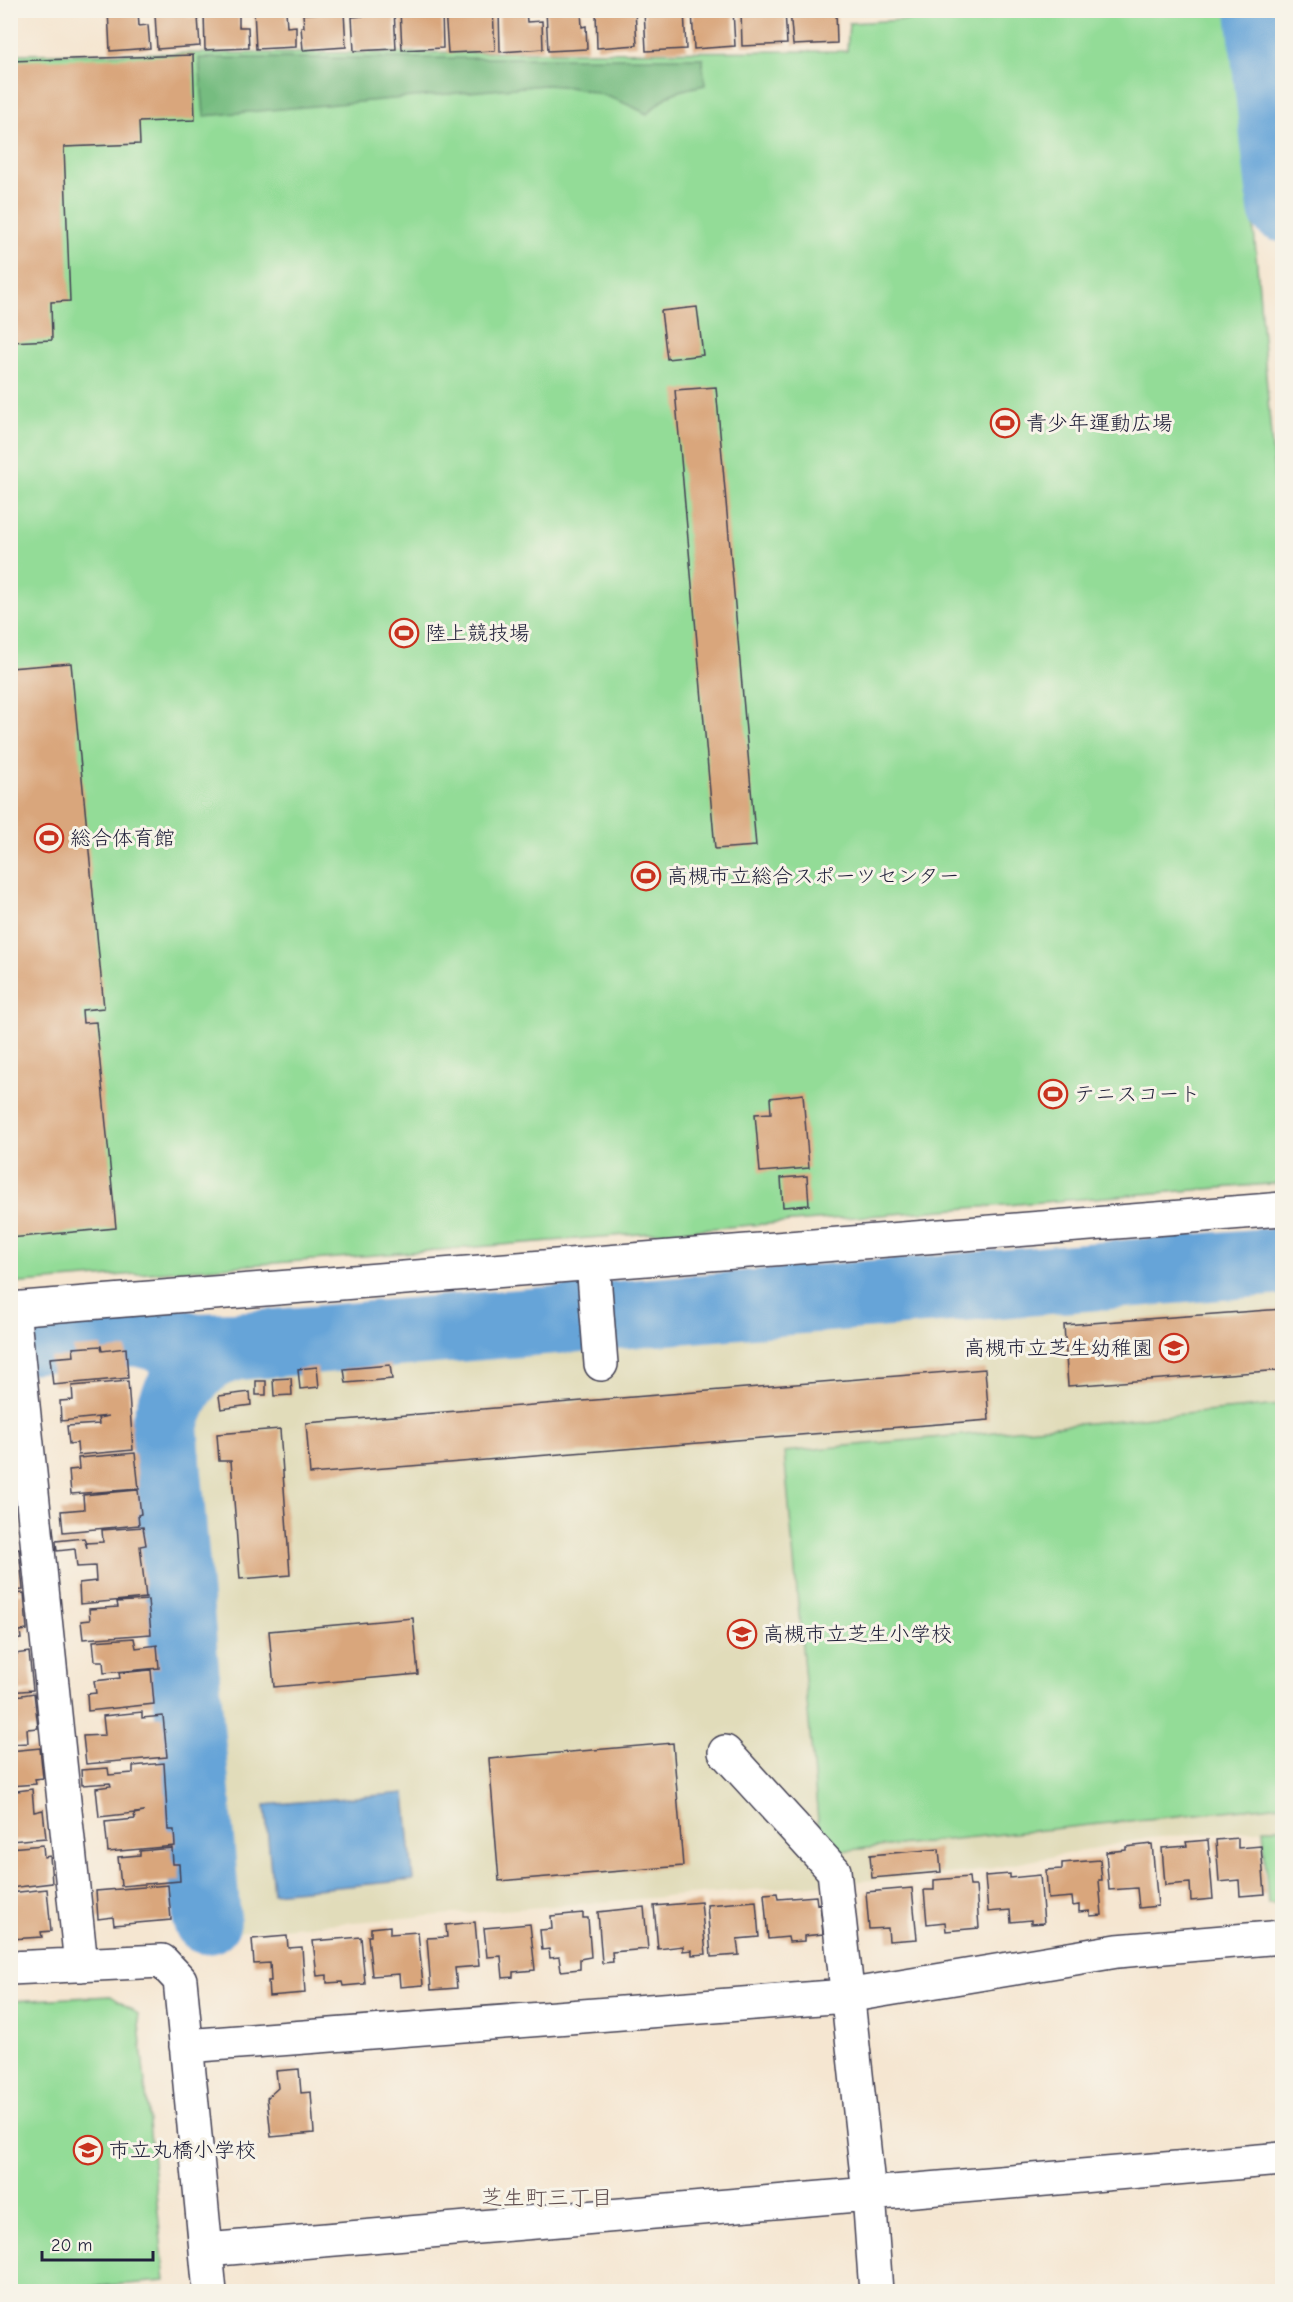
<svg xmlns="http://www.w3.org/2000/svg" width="1293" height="2302" viewBox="0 0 1293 2302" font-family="'Comic Neue','Klee One',sans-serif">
<rect width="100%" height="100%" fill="#f7f3e8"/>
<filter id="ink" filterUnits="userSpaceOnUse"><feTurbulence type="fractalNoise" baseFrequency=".0167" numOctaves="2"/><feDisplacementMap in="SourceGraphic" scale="12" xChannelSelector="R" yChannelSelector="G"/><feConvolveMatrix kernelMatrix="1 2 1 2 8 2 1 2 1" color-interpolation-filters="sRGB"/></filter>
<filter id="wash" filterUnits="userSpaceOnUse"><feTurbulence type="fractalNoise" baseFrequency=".008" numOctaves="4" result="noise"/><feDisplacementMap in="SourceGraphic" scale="24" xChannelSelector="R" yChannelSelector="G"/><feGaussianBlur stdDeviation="1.35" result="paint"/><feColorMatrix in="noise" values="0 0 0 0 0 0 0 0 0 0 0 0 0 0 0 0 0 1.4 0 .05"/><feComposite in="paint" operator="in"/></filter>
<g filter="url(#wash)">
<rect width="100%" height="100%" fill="#f5e6d1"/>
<path fill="#e1dcba" d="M 1282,1279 L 1282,1828 L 1148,1838 L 973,1872 L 230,1932 L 182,1441 L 198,1399 L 235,1373 Z"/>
<path fill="#93dc97" stroke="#5a7f69" stroke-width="1.5" d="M 1063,11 L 1236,11 L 1282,569 L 1282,1183 L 11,1284 L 11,54 L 847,51 L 849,23 Z
M 1279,1405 L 1282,1474 L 1282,1805 L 821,1853 L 784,1452 Z
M 1263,1828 L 1282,1828 L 1282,1904 L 1268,1904 Z
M 111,1996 L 138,2014 L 165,2281 L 51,2290 L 50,2291 L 11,2291 L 11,2001 Z"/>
<path fill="#76bc80" stroke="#4c6f5e" stroke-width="1.5" d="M 199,58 L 702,58 L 705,85 C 674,91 670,92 647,114 C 615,97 582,86 545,85 L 204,116 Z"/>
<path fill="#66a4d8" stroke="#44638a" stroke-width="1.5" d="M 405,1793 L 413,1880 L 273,1893 L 265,1805 Z"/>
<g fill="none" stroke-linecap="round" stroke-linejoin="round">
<path stroke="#66a4d8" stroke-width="68" d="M 1260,10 L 1282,208
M 10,1341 L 137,1332 L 195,1347 L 237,1346
M 207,1920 L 164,1428 C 171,1403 181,1379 202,1362 C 210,1354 226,1350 237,1346 L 1282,1261"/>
</g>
<g id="blocks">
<path fill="#d9a67b" d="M 108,10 L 138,10 L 139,26 L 148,25 L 150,48 L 110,51 Z
M 239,10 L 239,27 L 248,27 L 249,48 L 205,50 L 204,12 Z
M 254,10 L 286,10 L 287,27 L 296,26 L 296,47 L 256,49 Z
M 394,10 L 396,49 L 354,51 L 352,17 L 363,16 L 363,12 Z
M 400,10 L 442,10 L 443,48 L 402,50 Z
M 445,10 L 493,10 L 495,51 L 448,53 Z
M 499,10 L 526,10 L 527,22 L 542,21 L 543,49 L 500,52 Z
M 546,10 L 581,10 L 582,27 L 586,26 L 587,49 L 548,51 Z
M 596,10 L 635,10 L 637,45 L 597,48 Z
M 644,10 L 684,10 L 686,49 L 646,51 Z
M 692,10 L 733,10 L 735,46 L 694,49 Z
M 741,10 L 785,10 L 787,44 L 742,46 Z
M 790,10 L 836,10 L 837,43 L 793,45 Z
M 187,12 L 187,17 L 198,17 L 200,46 L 157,49 L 155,14 Z
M 344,12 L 346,47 L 303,50 L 301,27 L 304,27 L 303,14 Z
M 193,55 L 195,120 L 139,122 L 140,144 L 64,147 L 70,301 L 51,302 L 52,340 L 10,342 L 10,61 Z
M 697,307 L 703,355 L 667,359 L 661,311 Z
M 716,387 L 756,846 L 715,849 L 675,390 Z
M 71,663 L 104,1008 L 82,1010 L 83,1023 L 96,1022 L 116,1228 L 10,1238 L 10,668 Z
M 803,1094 L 809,1168 L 760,1172 L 755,1114 L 771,1113 L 770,1098 Z
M 807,1176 L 809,1205 L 783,1207 L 781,1178 Z
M 1282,1309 L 1282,1370 L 1068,1386 L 1064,1325 Z
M 101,1346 L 102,1351 L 126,1348 L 128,1378 L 53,1385 L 50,1358 L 74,1356 L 73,1348 Z
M 390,1365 L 392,1379 L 346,1383 L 344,1369 Z
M 317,1367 L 319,1387 L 300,1389 L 298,1369 Z
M 985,1369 L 989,1420 L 310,1474 L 306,1423 Z
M 291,1378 L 292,1395 L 274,1396 L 273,1379 Z
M 128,1381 L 133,1450 L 78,1455 L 77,1443 L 69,1444 L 67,1426 L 99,1424 L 98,1418 L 109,1416 L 61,1421 L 60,1401 L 73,1400 L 72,1386 Z
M 256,1381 L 266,1381 L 266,1395 L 256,1395 Z
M 250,1392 L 251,1405 L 221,1409 L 219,1396 Z
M 280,1429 L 290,1575 L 240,1579 L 231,1461 L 219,1461 L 217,1434 Z
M 135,1453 L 139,1489 L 71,1494 L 69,1470 L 79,1469 L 78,1458 Z
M 138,1490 L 141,1514 L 138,1515 L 139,1525 L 63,1532 L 61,1511 L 84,1509 L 83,1495 Z
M 10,1497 L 12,1497 L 15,1527 L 10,1527 Z
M 143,1527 L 146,1545 L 140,1546 L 146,1598 L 80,1604 L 79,1583 L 96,1581 L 95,1566 L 77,1567 L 75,1549 L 57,1551 L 56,1541 L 84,1538 L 87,1548 L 86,1543 L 103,1542 L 102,1530 Z
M 19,1549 L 23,1590 L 10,1591 L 10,1550 Z
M 24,1593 L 27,1630 L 20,1631 L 21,1639 L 10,1640 L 10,1594 Z
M 148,1600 L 151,1634 L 83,1639 L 81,1621 L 90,1620 L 89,1609 L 118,1607 L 117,1602 Z
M 413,1618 L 418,1674 L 274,1687 L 269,1631 Z
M 134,1638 L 136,1648 L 157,1645 L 159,1668 L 104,1673 L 103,1661 L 95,1661 L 93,1641 Z
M 10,1647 L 14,1647 L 15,1654 L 29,1652 L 33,1690 L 10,1692 Z
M 151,1670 L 154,1704 L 88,1711 L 87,1694 L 96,1693 L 94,1681 L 120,1678 L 119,1673 Z
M 34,1693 L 38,1728 L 27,1729 L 28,1743 L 10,1744 L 10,1697 Z
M 142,1712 L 142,1718 L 163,1716 L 167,1757 L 86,1764 L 83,1736 L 105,1735 L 103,1716 Z
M 673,1743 L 683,1866 L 499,1881 L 489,1759 Z
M 40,1748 L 43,1778 L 35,1779 L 36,1784 L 10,1786 L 10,1751 Z
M 164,1763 L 168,1830 L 174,1830 L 175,1846 L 108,1852 L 105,1822 L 135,1819 L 134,1814 L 144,1812 L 99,1817 L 96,1788 L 111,1786 L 110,1783 L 82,1785 L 81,1770 L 108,1768 L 109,1775 L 133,1773 L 133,1766 Z
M 32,1789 L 34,1812 L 43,1810 L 46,1838 L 10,1841 L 10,1792 Z
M 1238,1838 L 1238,1848 L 1261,1846 L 1265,1894 L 1240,1896 L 1239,1880 L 1219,1882 L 1216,1840 Z
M 1208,1840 L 1213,1899 L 1191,1901 L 1190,1883 L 1165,1885 L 1162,1848 L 1187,1846 L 1186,1842 Z
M 1152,1844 L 1158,1906 L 1139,1908 L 1137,1888 L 1109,1890 L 1106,1852 L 1126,1850 L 1126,1847 Z
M 43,1845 L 44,1857 L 50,1856 L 52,1883 L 10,1888 L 10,1848 Z
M 172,1848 L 173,1864 L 179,1864 L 180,1881 L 121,1886 L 118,1857 L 140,1855 L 140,1851 Z
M 939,1849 L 941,1872 L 872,1878 L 870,1855 Z
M 1100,1860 L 1102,1880 L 1099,1880 L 1102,1915 L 1090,1916 L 1090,1911 L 1079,1912 L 1079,1905 L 1073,1906 L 1072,1897 L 1048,1899 L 1046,1870 L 1062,1869 L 1062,1863 Z
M 1010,1874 L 1010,1878 L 1040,1875 L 1044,1923 L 1031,1924 L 1031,1920 L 1011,1922 L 1010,1910 L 988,1912 L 985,1876 Z
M 969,1877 L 970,1886 L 976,1886 L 979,1928 L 946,1931 L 945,1922 L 927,1924 L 924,1890 L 934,1890 L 934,1880 Z
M 168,1885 L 171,1920 L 114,1925 L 113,1917 L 98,1919 L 96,1891 Z
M 912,1888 L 917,1939 L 889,1941 L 888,1928 L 869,1929 L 866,1892 Z
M 47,1889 L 51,1931 L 41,1932 L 42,1937 L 11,1939 L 10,1893 Z
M 777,1893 L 778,1899 L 816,1896 L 817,1904 L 820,1903 L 823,1934 L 804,1936 L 804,1941 L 789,1942 L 788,1937 L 768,1939 L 764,1894 Z
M 756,1901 L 759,1937 L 737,1939 L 739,1955 L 711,1957 L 707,1905 Z
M 701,1902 L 706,1954 L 692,1955 L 692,1950 L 683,1951 L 683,1946 L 658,1949 L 654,1906 Z
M 644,1907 L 648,1949 L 612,1952 L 613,1962 L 602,1963 L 598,1912 Z
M 583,1913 L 583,1918 L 588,1918 L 591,1957 L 580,1959 L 580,1969 L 561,1971 L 559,1957 L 550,1958 L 549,1949 L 542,1950 L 540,1930 L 552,1929 L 551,1916 Z
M 475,1922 L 479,1966 L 455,1968 L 457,1988 L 431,1990 L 427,1938 L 447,1937 L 446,1925 Z
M 530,1924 L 535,1970 L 513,1972 L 513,1977 L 503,1978 L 501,1956 L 487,1957 L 484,1928 Z
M 390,1926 L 390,1934 L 418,1932 L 423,1985 L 400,1987 L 399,1974 L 372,1976 L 368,1936 L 371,1936 L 371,1928 Z
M 287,1936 L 288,1948 L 302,1947 L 305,1993 L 269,1996 L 268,1981 L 271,1981 L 270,1963 L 254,1964 L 252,1939 Z
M 361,1937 L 365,1984 L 343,1986 L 342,1982 L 327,1983 L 327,1975 L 317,1976 L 313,1941 Z
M 299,2069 L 301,2093 L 311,2092 L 314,2133 L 271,2137 L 267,2098 L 278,2088 L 276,2071 Z"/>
</g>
</g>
<g filter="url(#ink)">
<use href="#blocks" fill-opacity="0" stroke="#423f52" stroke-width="1.5"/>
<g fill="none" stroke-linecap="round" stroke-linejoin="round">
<g stroke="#423f52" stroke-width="36">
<path id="minor" d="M 593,1263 L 601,1364
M 10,1309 L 1282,1209
M 13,1309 L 81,1965
M 725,1752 L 834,1871 L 869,2194 L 876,2292
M 10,1968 L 162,1961 L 180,1980 L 210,2292
M 186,2046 L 846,1996 L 1117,1951 L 1282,1937
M 206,2250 L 1282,2159"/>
</g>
<use href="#minor" stroke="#fff" stroke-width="33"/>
</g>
</g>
<defs>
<g id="stadium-ring" transform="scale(1.5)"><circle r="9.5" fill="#f7f3e8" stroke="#c8321e" stroke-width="1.5"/><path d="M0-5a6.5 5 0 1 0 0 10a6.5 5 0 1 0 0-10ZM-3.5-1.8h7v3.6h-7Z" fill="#c8321e"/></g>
<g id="school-ring" transform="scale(1.5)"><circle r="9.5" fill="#f7f3e8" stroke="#c8321e" stroke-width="1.5"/><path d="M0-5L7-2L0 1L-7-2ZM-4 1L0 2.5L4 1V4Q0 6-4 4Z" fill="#c8321e"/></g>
</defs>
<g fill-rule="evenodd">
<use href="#stadium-ring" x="1005" y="423"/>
<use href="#stadium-ring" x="404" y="633"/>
<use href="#stadium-ring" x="49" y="838"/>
<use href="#stadium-ring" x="646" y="876"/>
<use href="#stadium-ring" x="1053" y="1094"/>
<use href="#school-ring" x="1174" y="1348"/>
<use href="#school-ring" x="742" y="1634"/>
<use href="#school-ring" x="88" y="2150"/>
</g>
<g text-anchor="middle" stroke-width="6" stroke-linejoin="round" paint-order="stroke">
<g font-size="21" fill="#22223b" stroke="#f7f3e8" text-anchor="start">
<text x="1026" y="430">青少年運動広場</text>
<text x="425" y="640">陸上競技場</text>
<text x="70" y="845">総合体育館</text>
<text x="667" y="883">高槻市立総合スポーツセンター</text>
<text x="1074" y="1101">テニスコート</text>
<text x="1153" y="1355" text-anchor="end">高槻市立芝生幼稚園</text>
<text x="763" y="1641">高槻市立芝生小学校</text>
<text x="109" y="2157">市立丸橋小学校</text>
</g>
<g font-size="22" fill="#625051" stroke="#f7f3e8">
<text x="547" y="2205">芝生町三丁目</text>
</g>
</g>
<rect width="1293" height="2302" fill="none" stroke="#f7f3e8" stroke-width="36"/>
<path d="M42 2251v9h111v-9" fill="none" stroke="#22223b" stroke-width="3"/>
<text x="51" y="2251" font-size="18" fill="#22223b" stroke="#f7f3e8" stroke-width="4.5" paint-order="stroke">20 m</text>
</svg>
